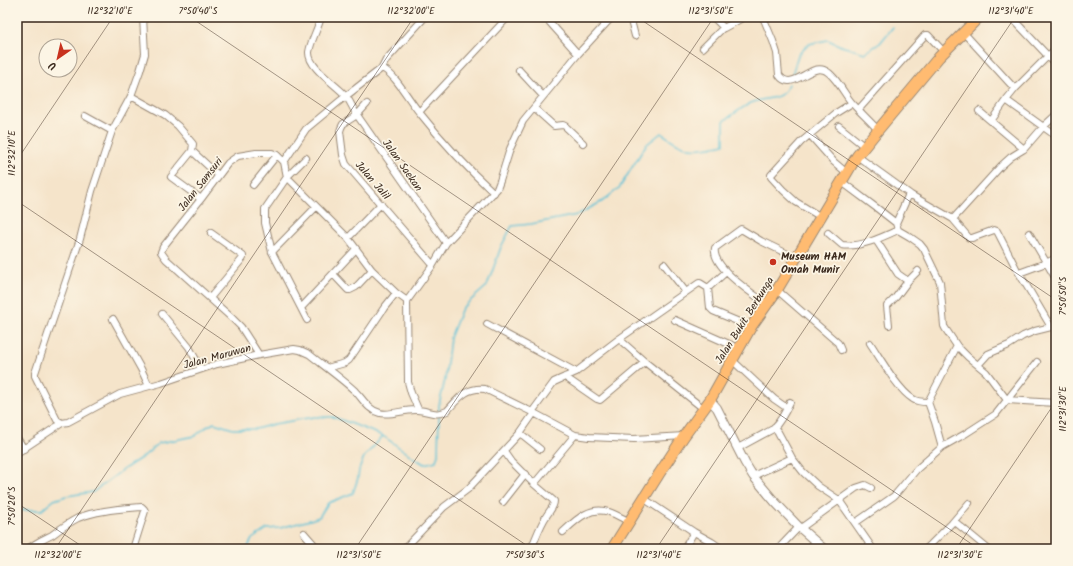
<svg xmlns="http://www.w3.org/2000/svg" width="1073" height="566" viewBox="0 0 1073 566" font-family="Kalam,sans-serif">
<rect width="100%" height="100%" fill="#fcf5e5"/>
<filter id="ink" filterUnits="userSpaceOnUse"><feTurbulence type="fractalNoise" baseFrequency=".025" numOctaves="2"/><feDisplacementMap in="SourceGraphic" scale="8" xChannelSelector="R" yChannelSelector="G"/><feConvolveMatrix kernelMatrix="1 2 1 2 8 2 1 2 1" color-interpolation-filters="sRGB"/></filter>
<filter id="wash" filterUnits="userSpaceOnUse"><feTurbulence type="fractalNoise" baseFrequency=".012" numOctaves="4" result="noise"/><feDisplacementMap in="SourceGraphic" scale="16" xChannelSelector="R" yChannelSelector="G"/><feGaussianBlur stdDeviation="0.9" result="paint"/><feColorMatrix in="noise" values="0 0 0 0 0 0 0 0 0 0 0 0 0 0 0 0 0 1.4 0 .05"/><feComposite in="paint" operator="in"/></filter>
<g filter="url(#wash)">
<rect width="100%" height="100%" fill="#f5e4ca"/>
<g fill="none" stroke-linecap="round" stroke-linejoin="round">
<path stroke="#5ac1d7" stroke-width="1.5" d="M 791,78 L 798,55 L 809,44 L 828,40 L 841,46 L 865,53 L 880,43 L 893,27
M 439,411 L 439,405 L 445,380 L 450,338 L 462,308 L 487,286 L 501,247 L 512,226 L 531,224 L 577,215 L 603,201 L 620,187 L 646,145 L 661,133 C 670,139 679,146 689,148 C 700,150 714,146 724,144 L 724,121 C 731,116 746,104 754,102 C 769,96 781,102 789,84
M 17,511 L 27,510 L 42,510 L 54,500 L 66,496 L 93,492 L 124,469 L 144,456 L 159,443 L 195,436 L 205,428 L 214,423 L 233,429 L 256,429 L 274,424 L 314,417 L 333,417 L 350,423 L 383,436 L 413,457 L 424,464 L 436,461 L 438,454 L 439,414
M 247,549 L 252,539 L 267,529 L 280,528 L 310,520 L 319,517 L 328,503 L 353,493 L 358,478 L 359,470 L 364,457 L 383,436"/>
</g>
</g>
<g filter="url(#ink)">
<g fill="none" stroke-linecap="round" stroke-linejoin="round">
<g stroke="#988774" stroke-width="8">
<path id="minor" d="M 321,17 C 318,29 311,40 309,52 C 308,68 337,85 346,96 C 350,101 353,109 357,115 L 446,243
M 545,17 L 578,54
M 630,17 L 635,36
M 713,17 L 724,28 L 744,17
M 763,17 L 773,41 L 777,53 L 779,75 C 791,93 810,64 824,70 C 835,74 844,94 852,103 C 860,112 870,121 878,130
M 1011,17 L 1048,56 L 1015,89 L 1006,100 L 1056,136
M 963,32 L 1015,89
M 703,48 L 723,28
M 1056,48 L 1048,56 L 1056,65
M 382,68 C 396,75 408,99 419,112 C 442,141 467,168 494,193
M 519,70 L 543,96
M 131,96 L 165,115 L 178,126 L 193,144 L 192,151 L 171,177 L 201,199
M 367,104 L 357,115 L 343,124 L 341,128 L 340,131 L 343,155 L 346,164 L 433,265
M 534,108 L 554,126 L 563,125 L 565,126 L 583,143
M 859,109 L 925,35 L 928,35 L 944,52
M 979,111 L 1024,149
M 419,112 L 508,17
M 85,116 L 112,131
M 991,121 L 1006,100
M 839,126 L 865,147
M 810,135 L 834,162 L 847,173
M 192,151 L 218,175
M 857,156 L 911,195 L 953,219 L 969,238 L 972,238 L 994,230 L 997,231 L 1017,270 L 1031,293 L 1051,327
M 306,158 L 287,177 L 265,209 L 265,223 L 272,252 L 307,320
M 284,162 L 306,129 L 341,100 L 382,68 L 386,60 L 425,17
M 253,185 L 277,155
M 821,217 L 796,202 L 783,190 L 771,177 L 771,175 L 801,142 L 836,113 L 852,103
M 953,219 L 1001,166 L 1011,157 L 1024,149 L 1043,127 L 1056,115
M 896,223 L 909,194
M 898,230 L 910,237 L 920,244 L 924,249 L 940,282 L 944,326 L 945,328 L 957,346 L 968,357 L 986,372 L 1007,400 L 1056,403
M 828,233 L 842,245 C 860,248 883,237 898,230 L 896,223 L 878,209 L 842,182
M 1029,233 L 1056,279
M 348,238 L 381,204
M 876,240 L 898,274 L 908,281 L 896,297 L 887,306 L 889,325
M 272,252 L 316,207
M 664,264 L 686,292
M 1019,273 L 1046,263 L 1056,258
M 333,274 L 348,290 L 350,290 L 356,287 L 372,270
M 908,281 L 918,271
M 708,288 L 710,308 L 713,311 L 751,327
M 777,290 L 838,343 L 841,350
M 210,298 L 243,258 L 243,256 L 211,233
M 407,301 L 408,382 L 411,393 L 418,409
M 767,304 C 753,294 711,267 715,248 L 741,229 L 761,241 L 796,258
M 301,308 L 356,249
M 162,314 L 189,347 L 201,369
M 113,319 L 141,369 L 149,386
M 675,320 L 738,348
M 487,324 L 576,372
M 619,339 L 645,362 L 704,409
M 870,343 C 880,358 898,390 913,399 C 917,402 923,402 928,402 L 957,346
M 259,355 L 241,327 L 233,319 L 166,259 L 161,252 L 163,247 L 201,199 L 228,163 L 235,158 L 238,156 L 256,153 L 272,153 L 277,155 L 284,162 L 287,177 L 348,238 L 372,270 L 396,293 L 407,301 L 433,265 L 446,243 L 497,189 L 500,181 L 510,149 L 523,121 L 578,54 L 612,17
M 732,360 L 774,399 L 787,408
M 978,365 L 988,354 L 1009,345 L 1023,336 L 1035,331 L 1051,327 L 1056,327
M 327,368 L 345,363 L 349,360 L 384,308 L 396,293
M 565,377 L 597,399 L 600,400 L 645,362
M 532,412 L 554,382 L 576,372 L 619,339 L 699,283 L 700,283 L 708,288 L 726,272
M 62,423 L 57,420 L 35,376 L 35,373 L 80,239 L 92,191 L 112,131 L 131,96 L 140,71 L 145,54 L 143,17
M 774,427 L 778,432 L 792,458 L 803,472 L 818,486 L 839,500 L 873,549
M 520,433 L 540,449
M 17,438 L 24,449
M 942,447 L 965,434 L 996,414 L 1037,362
M 738,448 L 773,429 C 781,421 785,413 790,402
M 504,451 L 511,461 L 534,484 L 554,501 C 554,507 550,510 547,515 C 540,525 536,538 531,549
M 17,453 L 62,423 L 68,422 L 120,394 L 161,383 L 217,364 L 259,355 L 294,349 L 300,350 L 309,354 C 324,366 341,378 355,391 C 363,399 368,410 380,413 C 390,416 406,409 417,410 C 428,410 435,417 447,411 C 459,398 466,387 485,389 L 534,413 L 575,435 L 589,437 L 634,439 L 684,436
M 753,476 L 792,458
M 534,484 L 575,435
M 643,498 L 694,532 L 712,542 L 722,549
M 503,502 L 525,474
M 954,521 L 988,549
M 855,523 L 894,496 L 917,469 L 942,447 L 935,422 L 928,402
M 801,528 L 856,488 L 865,485 L 871,488
M 563,532 C 576,520 589,506 609,512 C 615,514 622,518 628,521
M 304,533 L 318,549
M 28,549 C 35,543 44,539 52,535 C 60,529 68,523 78,518 C 97,510 121,509 142,507 L 144,509 L 145,511 L 133,549
M 404,549 L 444,507 L 468,489 L 520,433 L 534,413
M 684,549 L 694,532
M 778,549 L 799,527
M 926,549 L 952,523 L 969,503"/>
</g>
<g stroke="#988774" stroke-width="10">
<path id="tertiary" d="M 710,400 L 717,408 L 745,463 L 753,476 L 775,502 L 799,527 L 824,549"/>
</g>
<g stroke="#988774" stroke-width="12">
<path id="primary" d="M 612,549 L 659,474 L 684,436 L 710,400 L 751,327 L 777,290 L 857,156 L 878,130 L 939,57 L 979,17"/>
</g>
<use href="#minor" stroke="#fff" stroke-width="6"/>
<use href="#tertiary" stroke="#fff" stroke-width="8"/>
<use href="#primary" stroke="#ffbb71" stroke-width="10"/>
</g>
</g>
<path fill="none" stroke="#3b2a1e" stroke-width="1" stroke-opacity="0.45" d="M 190,17 L 979,549M 637,17 L 1056,300M 17,160 L 113,17M 17,201 L 532,549M 17,503 L 86,549M 55,549 L 414,17M 355,549 L 714,17M 656,549 L 1015,17M 956,549 L 1056,401"/>
<circle fill="#c8321e" stroke="#fcf5e5" stroke-width="1.5" cx="773" cy="262" r="4"/>
<g text-anchor="middle" stroke-width="3.5" stroke-linejoin="round" paint-order="stroke">
<g font-size="11" fill="#3b2a1e" stroke="#fcf5e5">
<text transform="translate(403 165) rotate(55)" y="4">Jalan Saekan</text>
<text transform="translate(373 180) rotate(49)" y="4">Jalan Jalil</text>
<text transform="translate(200 184) rotate(-52)" y="4">Jalan Samsuri</text>
<text transform="translate(744 320) rotate(-58)" y="4">Jalan Bukit Berbunga</text>
<text transform="translate(217 356) rotate(-15)" y="4">Jalan Maruwan</text>
</g>
<g font-size="11" font-weight="bold" fill="#3b2a1e" stroke="#fcf5e5" text-anchor="start">
<text x="781" y="260">Museum HAM<tspan x="781" dy="13">Omah Munir</tspan></text>
</g>
</g>
<rect width="1073" height="566" fill="none" stroke="#fcf5e5" stroke-width="44"/>
<g transform="translate(58 58) rotate(214)"><circle r="19" fill="#fcf5e5" stroke="#afa495"/>
<path d="M0-3L7 15L0 10L-7 15Z" fill="#c8321e"/>
<text y="-6" font-size="11" font-weight="bold" text-anchor="middle" fill="#3b2a1e">U</text>
</g>
<rect x="22" y="22" width="1029" height="522" fill="none" stroke="#3b2a1e" stroke-width="1.5"/>
<g font-size="10" text-anchor="middle" fill="#3b2a1e">
<text x="110" y="14">112°32'10"E</text>
<text x="198" y="14">7°50'40"S</text>
<text x="411" y="14">112°32'00"E</text>
<text x="711" y="14">112°31'50"E</text>
<text x="1011" y="14">112°31'40"E</text>
<text transform="translate(11 153) rotate(-90)" y="4">112°32'10"E</text>
<text transform="translate(1062 296) rotate(-90)" y="4">7°50'50"S</text>
<text transform="translate(1062 409) rotate(-90)" y="4">112°31'30"E</text>
<text transform="translate(11 506) rotate(-90)" y="4">7°50'20"S</text>
<text x="58" y="558">112°32'00"E</text>
<text x="359" y="558">112°31'50"E</text>
<text x="525" y="558">7°50'30"S</text>
<text x="659" y="558">112°31'40"E</text>
<text x="960" y="558">112°31'30"E</text>
</g>
</svg>
